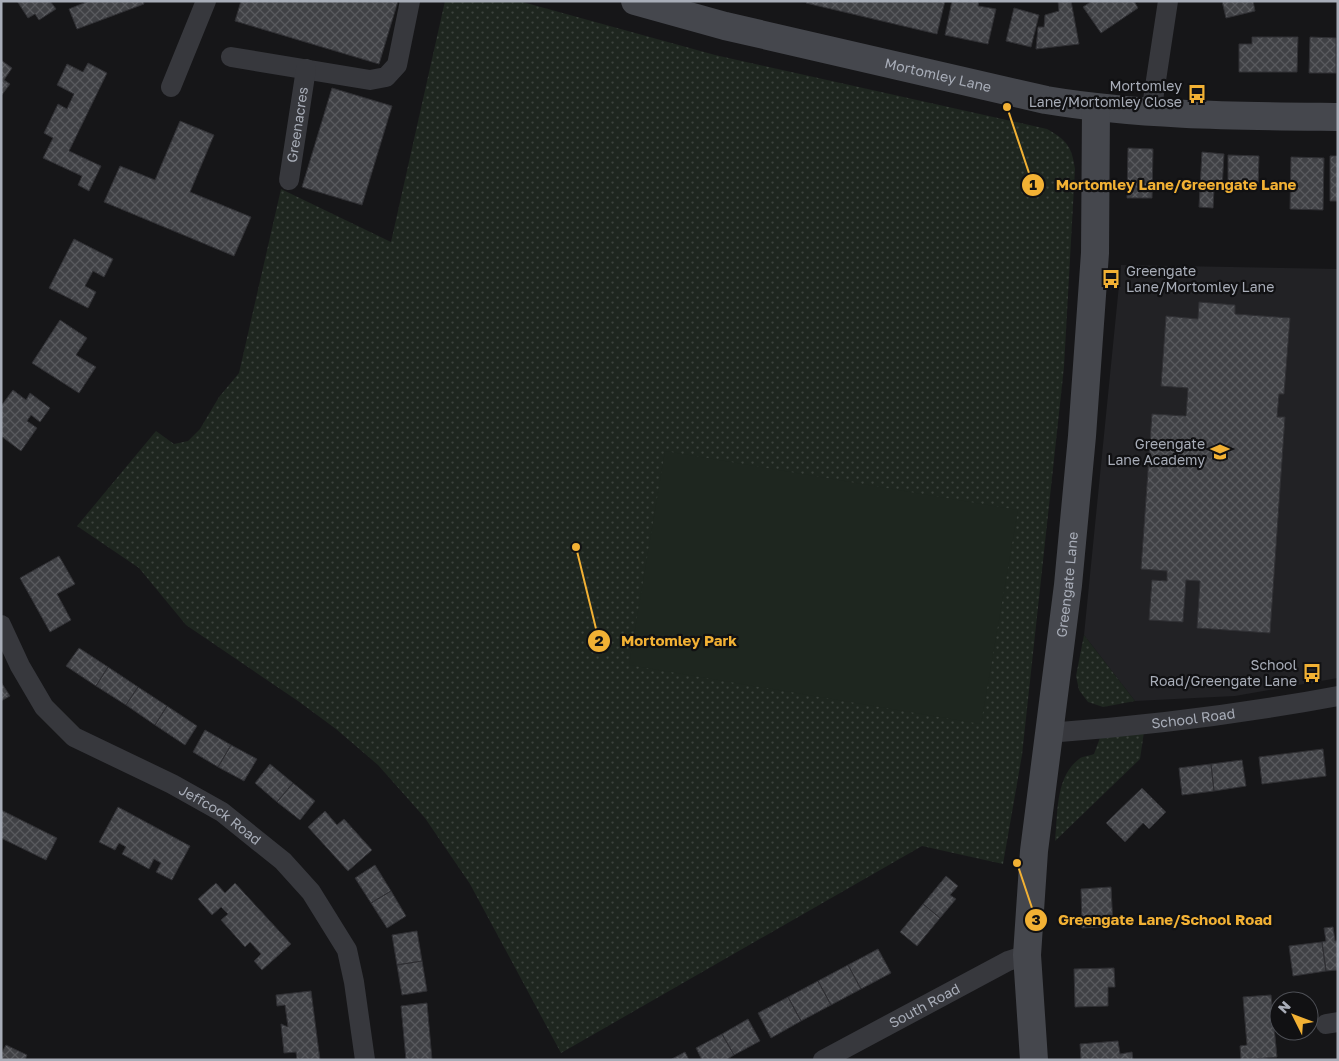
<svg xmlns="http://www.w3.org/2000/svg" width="1339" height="1061" viewBox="0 0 1339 1061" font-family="'Golos Text',sans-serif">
<defs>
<pattern id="green-dots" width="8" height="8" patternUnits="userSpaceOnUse" patternTransform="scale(1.25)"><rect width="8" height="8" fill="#1e261f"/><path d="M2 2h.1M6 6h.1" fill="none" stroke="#3c433d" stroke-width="1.8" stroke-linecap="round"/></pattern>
<pattern id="building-cross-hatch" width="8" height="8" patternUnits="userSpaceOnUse" patternTransform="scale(1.25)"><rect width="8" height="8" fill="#404145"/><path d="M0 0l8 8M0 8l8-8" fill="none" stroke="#595a5e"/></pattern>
</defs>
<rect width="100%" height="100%" fill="#161618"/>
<path fill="#222225" d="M 1121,265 L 1338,269 L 1338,678 L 1235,696 L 1135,701 L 1084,635 Z"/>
<path fill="url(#green-dots)" d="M 445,1 L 519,1 L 715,55 L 1047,129 C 1067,140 1072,147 1075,169 L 1064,367 L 1022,755 L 1003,864 L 922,846 L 561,1053 L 470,884 L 425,818 L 378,765 L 336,729 L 298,701 L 186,625 L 139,568 L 77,526 L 156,431 L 174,444 L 188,441 L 200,429 L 219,397 L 239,373 L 281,189 L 391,242 Z
M 1084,635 L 1135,701 L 1103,707 L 1088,702 L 1079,690 L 1076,676 Z
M 1144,732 L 1140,759 L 1055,841 C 1058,814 1055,777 1079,759 C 1082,756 1089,756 1094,754 L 1101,735 Z"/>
<path fill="#1e261f" d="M 665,451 L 1018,510 L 981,724 L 629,665 Z"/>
<path fill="url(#building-cross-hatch)" stroke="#303034" d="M 17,1 L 50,1 L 56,9 L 39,20 L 35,14 L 28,18 Z
M 89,1 L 143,1 L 144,4 L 77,29 L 69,9 Z
M 241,1 L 398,1 L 379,64 L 235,21 Z
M 807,1 L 945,1 L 937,34 L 806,3 Z
M 952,1 L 979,1 L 978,6 L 996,9 L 988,44 L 945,35 Z
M 1058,1 L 1071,1 L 1079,44 L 1036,49 L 1038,27 L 1044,27 L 1045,15 L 1059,11 Z
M 1092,1 L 1134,1 L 1138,8 L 1101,33 L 1083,7 Z
M 1222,1 L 1253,1 L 1255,11 L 1226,18 Z
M 1014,8 L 1039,15 L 1031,47 L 1006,41 Z
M 1252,37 L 1298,37 L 1297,72 L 1239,72 L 1239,44 L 1252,44 Z
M 1310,37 L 1336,38 L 1336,73 L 1309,73 Z
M 1,60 L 12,68 L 4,80 L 10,84 L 1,96 Z
M 88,63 L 107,73 L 69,151 L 101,166 L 89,191 L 78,185 L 82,176 L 43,158 L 53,138 L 44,133 L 58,104 L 67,109 L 74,94 L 57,85 L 67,64 L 83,72 Z
M 332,88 L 392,106 L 362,205 L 302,187 Z
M 180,121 L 214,135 L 190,192 L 251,217 L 234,256 L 104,202 L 120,166 L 155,180 Z
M 1128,148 L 1153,149 L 1152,198 L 1127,198 Z
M 1202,152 L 1224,154 L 1222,189 L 1214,189 L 1213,208 L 1199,207 Z
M 1228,155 L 1259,156 L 1258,187 L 1228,187 Z
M 1330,156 L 1338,156 L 1338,201 L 1330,201 Z
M 1291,157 L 1324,158 L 1323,210 L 1290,209 Z
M 74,239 L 113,259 L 104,277 L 93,271 L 85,286 L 96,292 L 88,308 L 49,288 Z
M 1199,302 L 1235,305 L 1235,314 L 1290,318 L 1284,394 L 1279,394 L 1277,417 L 1285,417 L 1270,633 L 1197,628 L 1200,581 L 1186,580 L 1183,622 L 1149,620 L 1152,580 L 1167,581 L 1167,571 L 1141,569 L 1152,414 L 1186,416 L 1188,388 L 1161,386 L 1166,316 L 1198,319 Z
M 60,320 L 87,338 L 76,355 L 96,367 L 79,393 L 32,363 Z
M 13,390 L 26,400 L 30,393 L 50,408 L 40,422 L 31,415 L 27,421 L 37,428 L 21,451 L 1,436 L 1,406 Z
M 59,556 L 75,584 L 57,594 L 71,620 L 50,632 L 20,578 Z
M 79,648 L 108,667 L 96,686 L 66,666 Z
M 108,667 L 138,687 L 126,705 L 96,686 Z
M 1,682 L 10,696 L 1,701 Z
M 138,687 L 167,706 L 155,725 L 126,705 Z
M 167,706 L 197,726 L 185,745 L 155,725 Z
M 205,730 L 231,745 L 218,767 L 193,752 Z
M 231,745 L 257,759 L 244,781 L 218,767 Z
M 1323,749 L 1326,776 L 1262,784 L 1259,757 Z
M 1242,760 L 1246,786 L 1214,791 L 1211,764 Z
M 270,764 L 293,783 L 277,802 L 255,783 Z
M 1211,764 L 1214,791 L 1182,795 L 1179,768 Z
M 293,783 L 315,801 L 300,820 L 277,802 Z
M 1142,788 L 1166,812 L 1149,829 L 1143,823 L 1125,842 L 1106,823 Z
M 118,807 L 190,846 L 172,880 L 156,872 L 161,863 L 154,859 L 149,869 L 122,854 L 126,847 L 119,843 L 115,850 L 99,842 Z
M 1,810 L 57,838 L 46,860 L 1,838 Z
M 325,811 L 337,825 L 344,819 L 372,850 L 348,871 L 308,827 Z
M 375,865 L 391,891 L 371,903 L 355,878 Z
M 946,876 L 958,886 L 950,895 L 956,899 L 940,918 L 923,904 Z
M 216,883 L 225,893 L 235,883 L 291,944 L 262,970 L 254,961 L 261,954 L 250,942 L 245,947 L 221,920 L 228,914 L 221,907 L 212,915 L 198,899 Z
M 1111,887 L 1113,926 L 1082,928 L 1081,889 Z
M 391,891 L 406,916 L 387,928 L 371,903 Z
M 923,904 L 940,918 L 917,946 L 900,932 Z
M 1333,927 L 1335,941 L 1338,941 L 1338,970 L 1326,971 L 1322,942 L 1326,941 L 1324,928 Z
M 417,931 L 422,961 L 397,965 L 392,935 Z
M 1322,942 L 1326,971 L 1293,976 L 1289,946 Z
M 878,949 L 891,973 L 861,989 L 848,965 Z
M 422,961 L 427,991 L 402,995 L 397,965 Z
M 848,965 L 861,989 L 831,1005 L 818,981 Z
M 1114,968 L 1115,987 L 1108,987 L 1108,1006 L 1075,1007 L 1074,969 Z
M 818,981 L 831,1005 L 801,1021 L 788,997 Z
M 311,991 L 320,1060 L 297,1060 L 296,1052 L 284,1053 L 281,1024 L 288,1027 L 285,1005 L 277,1006 L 276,995 Z
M 1271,995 L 1277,1057 L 1241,1060 L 1240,1046 L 1247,1045 L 1243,997 Z
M 788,997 L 801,1021 L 771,1038 L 758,1013 Z
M 427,1003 L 432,1060 L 406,1060 L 401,1006 Z
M 748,1019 L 760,1041 L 734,1055 L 722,1034 Z
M 722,1034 L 734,1055 L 726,1060 L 702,1060 L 696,1048 Z
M 1118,1041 L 1120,1054 L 1132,1052 L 1133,1060 L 1081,1060 L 1080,1044 Z
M 6,1045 L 27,1055 L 25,1060 L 1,1060 L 1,1054 Z
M 685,1052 L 689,1060 L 670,1060 Z"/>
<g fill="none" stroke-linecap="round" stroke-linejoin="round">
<g stroke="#37383d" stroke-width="20">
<path d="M 231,57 L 370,80 L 386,77 L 397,65 L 410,1"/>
<path d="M 171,87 L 206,1"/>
<path d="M 1151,113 L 1168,1"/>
<path id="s1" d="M 289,180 L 306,69"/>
<path id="s2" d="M 1,625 L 20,666 L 44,707 L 74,737 L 172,784 L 222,812 L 283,861 L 311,892 L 347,950 L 354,982 L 365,1060"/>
<path id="s3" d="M 1048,733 C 1145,726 1242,714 1338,696"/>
<path d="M 1326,1024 L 1338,1022"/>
<path id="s4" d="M 823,1060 L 1008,961 L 1027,955"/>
</g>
<g stroke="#45474d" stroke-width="28">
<path id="s5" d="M 635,1 L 725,26 L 1046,100 C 1142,116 1240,116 1338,117"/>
<path id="s6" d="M 1034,1060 L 1027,955 L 1034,851 L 1068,585 L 1082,436 L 1095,253 L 1096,108"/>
</g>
</g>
<defs>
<g id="bus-bare" transform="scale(1.5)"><path d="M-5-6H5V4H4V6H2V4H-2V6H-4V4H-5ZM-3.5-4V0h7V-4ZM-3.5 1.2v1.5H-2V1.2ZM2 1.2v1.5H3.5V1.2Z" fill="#f2b134" stroke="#111113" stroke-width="2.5" paint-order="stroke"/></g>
<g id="school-bare" transform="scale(1.5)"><path d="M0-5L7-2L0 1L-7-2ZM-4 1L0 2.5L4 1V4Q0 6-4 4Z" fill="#f2b134" stroke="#111113" stroke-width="2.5" paint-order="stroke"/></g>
</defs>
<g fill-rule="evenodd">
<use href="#bus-bare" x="1197" y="94"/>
<use href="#bus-bare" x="1111" y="279"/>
<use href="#school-bare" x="1220" y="452"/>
<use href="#bus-bare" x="1312" y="673"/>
</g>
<g text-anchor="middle" stroke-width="4.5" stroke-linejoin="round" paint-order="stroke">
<g font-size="14" fill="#a8adb8" stroke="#111113">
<text dy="5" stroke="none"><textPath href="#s5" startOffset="312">Mortomley Lane</textPath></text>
<text dy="5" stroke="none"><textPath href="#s1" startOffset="56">Greenacres</textPath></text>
<text dy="5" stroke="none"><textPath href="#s6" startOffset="478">Greengate Lane</textPath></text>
<text dy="5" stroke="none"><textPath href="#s3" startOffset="146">School Road</textPath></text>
<text dy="5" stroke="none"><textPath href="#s2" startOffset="301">Jeffcock Road</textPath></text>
<text dy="5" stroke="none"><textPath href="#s4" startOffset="115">South Road</textPath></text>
</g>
<g font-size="14" fill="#a8adb8" stroke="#111113" text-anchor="end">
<text x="1182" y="91">Mortomley<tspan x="1182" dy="16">Lane/Mortomley Close</tspan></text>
<text x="1126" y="276" text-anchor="start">Greengate<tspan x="1126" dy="16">Lane/Mortomley Lane</tspan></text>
<text x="1205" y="449">Greengate<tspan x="1205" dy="16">Lane Academy</tspan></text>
<text x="1297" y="670">School<tspan x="1297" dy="16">Road/Greengate Lane</tspan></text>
</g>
</g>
<path fill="none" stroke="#f2b134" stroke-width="2" d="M1007 107L1033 185M576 547L599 641M1017 863L1036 920"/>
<g fill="#f2b134" stroke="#111113" stroke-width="2">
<circle cx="1007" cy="107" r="5"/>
<circle cx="576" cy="547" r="5"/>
<circle cx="1017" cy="863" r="5"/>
<circle cx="1033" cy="185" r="12"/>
<circle cx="599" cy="641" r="12"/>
<circle cx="1036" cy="920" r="12"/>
</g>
<g font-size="15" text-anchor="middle" font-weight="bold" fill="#111">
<text x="1033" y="190">1</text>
<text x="599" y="646">2</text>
<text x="1036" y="925">3</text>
</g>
<g font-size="15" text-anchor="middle" font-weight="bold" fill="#f2b134" stroke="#111113" stroke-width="4.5" stroke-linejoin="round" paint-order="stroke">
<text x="1176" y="190">Mortomley Lane/Greengate Lane</text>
<text x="679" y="646">Mortomley Park</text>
<text x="1165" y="925">Greengate Lane/School Road</text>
</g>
<rect width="1339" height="1061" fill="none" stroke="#a8adb8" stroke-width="5"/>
<g transform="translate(1294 1016) rotate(312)"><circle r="24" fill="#111113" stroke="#4d4f55"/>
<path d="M0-4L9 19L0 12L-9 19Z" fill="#f2b134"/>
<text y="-8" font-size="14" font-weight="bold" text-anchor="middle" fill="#a8adb8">N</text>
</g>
</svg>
